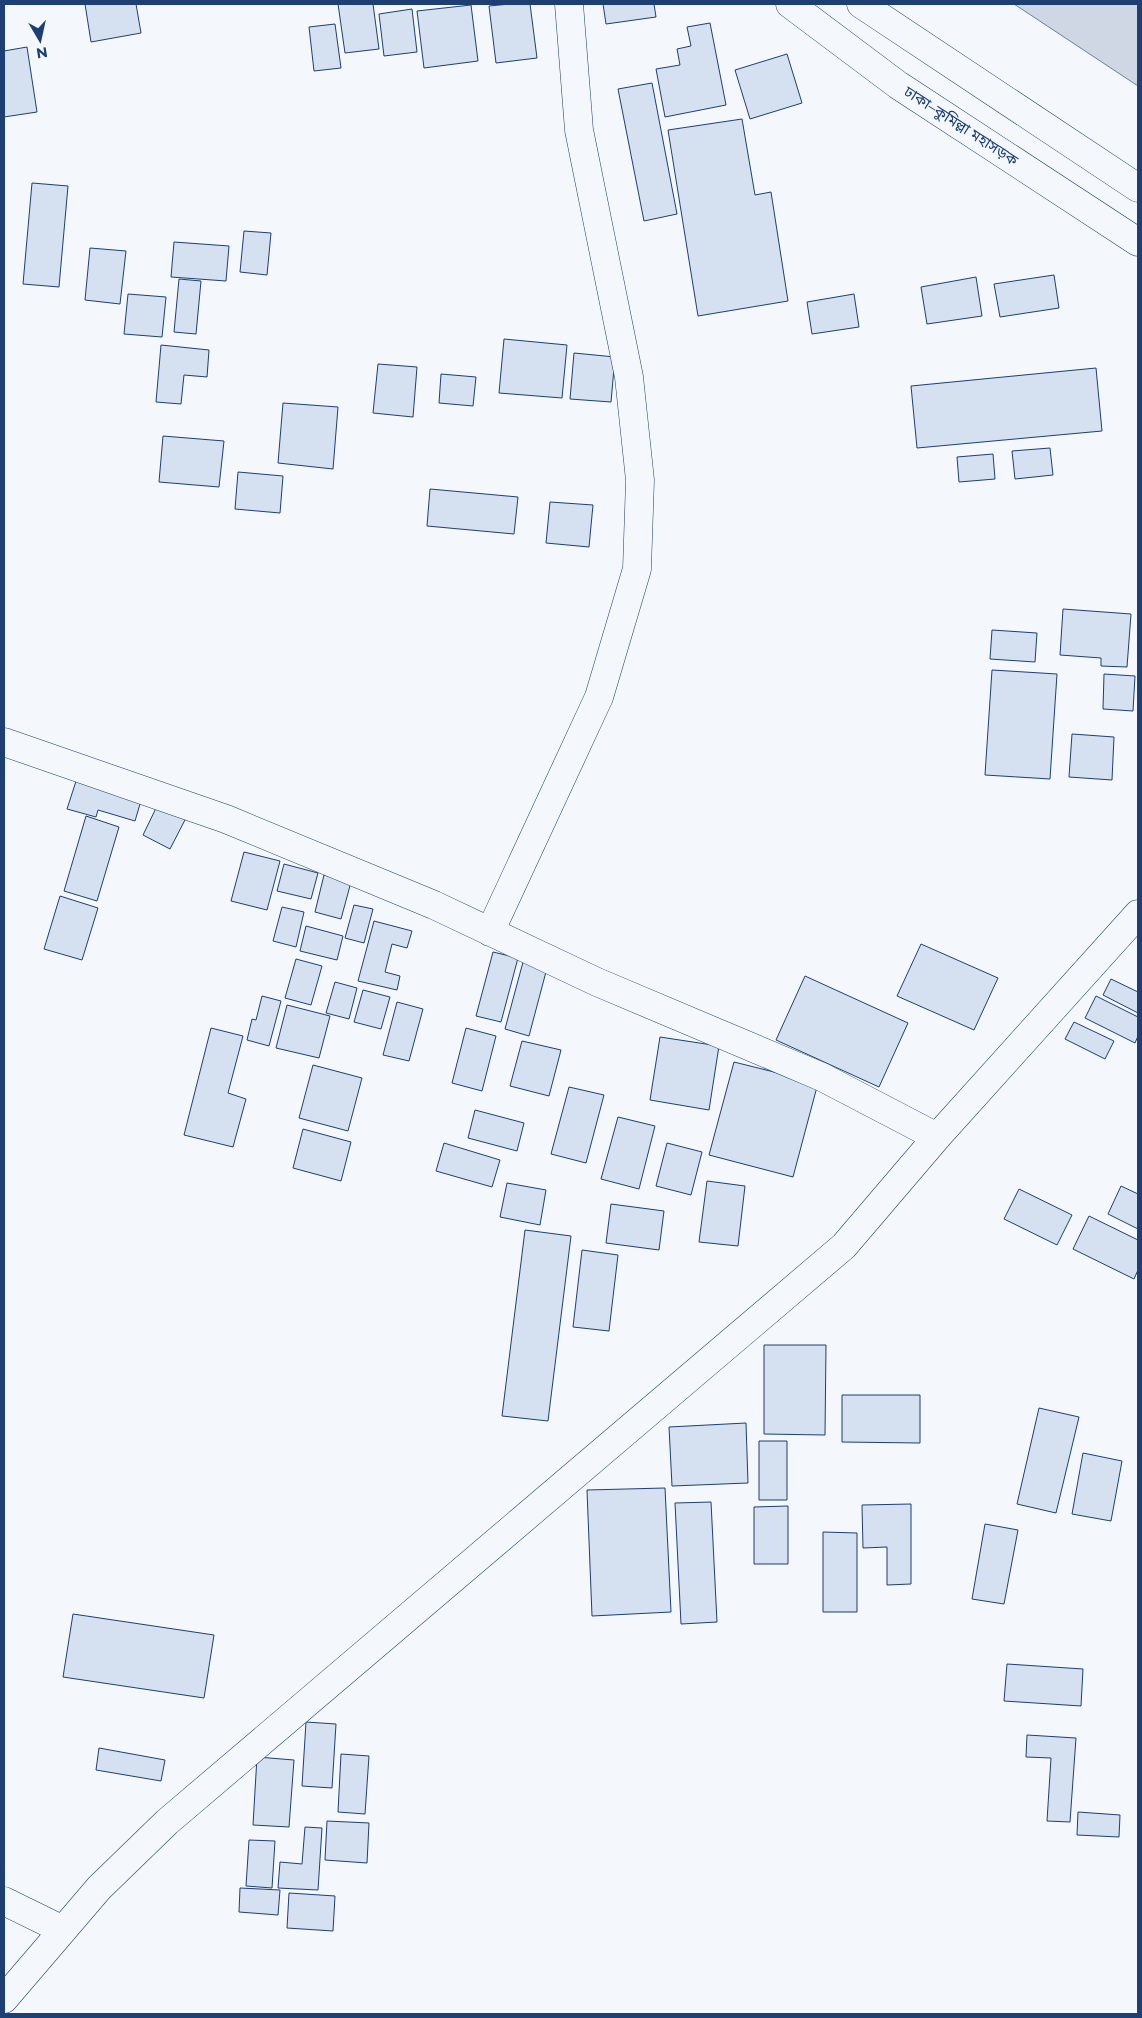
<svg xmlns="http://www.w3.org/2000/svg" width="1142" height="2018" viewBox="0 0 1142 2018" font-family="Montserrat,'Noto Sans Bengali',sans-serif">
<rect width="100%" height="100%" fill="#f4f7fb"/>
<path fill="#cfd7e4" stroke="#687fa3" d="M 1014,4 L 1138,4 L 1138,86 Z"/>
<path fill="#d5e0f0" stroke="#1d3f73" d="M 85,4 L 136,4 L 141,33 L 91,42 Z
M 338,4 L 373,4 L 379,49 L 345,53 Z
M 510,4 L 530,4 L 537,58 L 496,63 L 489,6 Z
M 603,4 L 654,4 L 656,17 L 606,24 Z
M 471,5 L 478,61 L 424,68 L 417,11 Z
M 412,9 L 417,52 L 384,56 L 379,14 Z
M 710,23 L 726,105 L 665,117 L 656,69 L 680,65 L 677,49 L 691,46 L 687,27 Z
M 335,24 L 341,68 L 314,71 L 309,27 Z
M 27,47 L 37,112 L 4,117 L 4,51 Z
M 787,54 L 802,103 L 750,119 L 735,70 Z
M 652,83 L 677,214 L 644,221 L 618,89 Z
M 742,119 L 755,195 L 771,192 L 788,301 L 698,316 L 668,130 Z
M 32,183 L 68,186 L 59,287 L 23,284 Z
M 244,231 L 271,233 L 267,275 L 240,272 Z
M 174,242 L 229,246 L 226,281 L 171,277 Z
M 90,248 L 126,251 L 120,304 L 85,300 Z
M 1054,275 L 1059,308 L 1000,317 L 994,284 Z
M 976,277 L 982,316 L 927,324 L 921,287 Z
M 179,279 L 201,281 L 196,334 L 174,332 Z
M 128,294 L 166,297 L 162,337 L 124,334 Z
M 854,294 L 859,327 L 812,334 L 807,302 Z
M 504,339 L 567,345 L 562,398 L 499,393 Z
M 161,345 L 209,350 L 207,377 L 184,375 L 181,404 L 156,402 Z
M 574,353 L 615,357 L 611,402 L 570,399 Z
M 378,364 L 417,367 L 413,417 L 373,413 Z
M 1096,368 L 1102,431 L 917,448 L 911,386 Z
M 441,374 L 476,377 L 473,406 L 439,403 Z
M 283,403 L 338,407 L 333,469 L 278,463 Z
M 163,436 L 224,441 L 219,487 L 159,482 Z
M 1050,448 L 1053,475 L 1015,479 L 1012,451 Z
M 993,454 L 995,479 L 959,482 L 957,457 Z
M 238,472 L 283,476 L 280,513 L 235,509 Z
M 430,489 L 518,497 L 514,534 L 427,526 Z
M 550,502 L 593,505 L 589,547 L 546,543 Z
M 1063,609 L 1131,614 L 1127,667 L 1101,666 L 1101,658 L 1060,655 Z
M 992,630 L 1037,633 L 1035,662 L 990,659 Z
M 992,670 L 1057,674 L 1050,779 L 985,775 Z
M 1104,674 L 1135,676 L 1133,711 L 1103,709 Z
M 1072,734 L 1114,737 L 1112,780 L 1069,777 Z
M 78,775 L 143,794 L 135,821 L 98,810 L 96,817 L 67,809 Z
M 159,802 L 187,816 L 170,849 L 143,835 Z
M 86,816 L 119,827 L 97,901 L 64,891 Z
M 244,852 L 280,861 L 267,910 L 231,901 Z
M 284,864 L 318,873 L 311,899 L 277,891 Z
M 324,875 L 351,882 L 341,919 L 315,912 Z
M 60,896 L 98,908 L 82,960 L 44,949 Z
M 354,905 L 373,909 L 364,943 L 345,938 Z
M 282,907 L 304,912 L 296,947 L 273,941 Z
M 374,921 L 412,931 L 407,948 L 392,944 L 385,972 L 400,976 L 397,990 L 358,981 Z
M 306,926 L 343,936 L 337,960 L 300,951 Z
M 921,944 L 998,978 L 974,1030 L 897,996 Z
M 493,952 L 518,958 L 501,1022 L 476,1016 Z
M 296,959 L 322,966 L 311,1005 L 285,998 Z
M 523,962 L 547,968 L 529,1036 L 505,1029 Z
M 805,976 L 908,1023 L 879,1087 L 776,1040 Z
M 1111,979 L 1138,992 L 1138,1013 L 1103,995 Z
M 335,982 L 357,988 L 349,1019 L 326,1013 Z
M 363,990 L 390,997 L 381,1029 L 354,1022 Z
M 262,996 L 281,1001 L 269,1046 L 247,1040 L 252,1019 L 256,1020 Z
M 1096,996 L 1138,1017 L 1138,1036 L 1135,1043 L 1085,1018 Z
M 397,1002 L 423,1009 L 409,1061 L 383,1055 Z
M 287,1005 L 330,1016 L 319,1058 L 276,1048 Z
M 1074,1022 L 1114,1041 L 1105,1059 L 1065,1039 Z
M 211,1028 L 243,1036 L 228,1093 L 246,1099 L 233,1147 L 184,1135 Z
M 466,1028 L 496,1036 L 482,1091 L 452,1083 Z
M 660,1037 L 719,1046 L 709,1110 L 650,1100 Z
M 522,1041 L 561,1050 L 549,1096 L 510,1086 Z
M 734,1062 L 818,1083 L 793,1177 L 709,1155 Z
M 313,1065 L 362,1078 L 348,1131 L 299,1118 Z
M 569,1087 L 604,1095 L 586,1163 L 551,1154 Z
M 475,1110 L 524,1123 L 517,1151 L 468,1138 Z
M 618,1117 L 655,1126 L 639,1189 L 601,1179 Z
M 303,1129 L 351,1142 L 341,1181 L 293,1168 Z
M 444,1143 L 500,1160 L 492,1187 L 436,1171 Z
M 667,1143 L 702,1152 L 691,1195 L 656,1186 Z
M 707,1181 L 745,1186 L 738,1246 L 699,1242 Z
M 507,1183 L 546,1190 L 540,1225 L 500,1217 Z
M 1121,1186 L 1138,1194 L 1138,1229 L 1108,1214 Z
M 1019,1189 L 1072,1215 L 1057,1245 L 1004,1219 Z
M 611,1204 L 664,1211 L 659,1250 L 606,1243 Z
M 1089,1216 L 1138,1240 L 1138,1270 L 1134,1279 L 1073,1249 Z
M 525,1230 L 571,1236 L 548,1421 L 502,1416 Z
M 582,1250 L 618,1255 L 609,1331 L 573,1327 Z
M 764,1345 L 826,1345 L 825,1435 L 764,1434 Z
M 842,1395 L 920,1395 L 920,1443 L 842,1442 Z
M 1039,1408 L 1079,1417 L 1056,1513 L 1017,1504 Z
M 746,1423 L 748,1483 L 672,1486 L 669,1427 Z
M 759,1441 L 787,1441 L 787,1500 L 759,1500 Z
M 1083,1453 L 1122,1461 L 1111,1521 L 1072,1514 Z
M 665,1488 L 671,1612 L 592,1616 L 587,1490 Z
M 711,1502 L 717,1622 L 681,1624 L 675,1503 Z
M 911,1504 L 911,1584 L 887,1585 L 887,1547 L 863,1548 L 862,1505 Z
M 788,1506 L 788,1564 L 754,1564 L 754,1507 Z
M 985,1524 L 1018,1530 L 1004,1604 L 972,1599 Z
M 823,1532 L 857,1533 L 857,1612 L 823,1612 Z
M 73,1614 L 214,1635 L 204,1698 L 63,1677 Z
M 1007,1664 L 1083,1669 L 1081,1706 L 1004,1701 Z
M 306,1722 L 336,1724 L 332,1788 L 302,1786 Z
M 1027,1735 L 1076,1738 L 1070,1822 L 1047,1821 L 1051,1758 L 1026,1757 Z
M 99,1748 L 165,1760 L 161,1781 L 96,1770 Z
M 341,1754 L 369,1756 L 365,1814 L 338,1812 Z
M 257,1757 L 294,1760 L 289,1827 L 253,1825 Z
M 1078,1812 L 1120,1815 L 1119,1837 L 1077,1835 Z
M 327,1821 L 369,1823 L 367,1863 L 325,1860 Z
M 305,1827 L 322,1828 L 318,1890 L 278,1888 L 280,1862 L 302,1864 Z
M 249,1840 L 275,1841 L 272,1888 L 246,1886 Z
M 240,1888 L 280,1890 L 278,1915 L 239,1912 Z
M 289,1893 L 335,1896 L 333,1931 L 287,1928 Z"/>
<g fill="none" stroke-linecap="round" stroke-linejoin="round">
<g stroke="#1d3f73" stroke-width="29">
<path id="minor" d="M 4,742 L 226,819 L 434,905 L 597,982 L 822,1077 L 937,1137
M 490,932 L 599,697 L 637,569 L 640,480 L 629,377 L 579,130 L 569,4
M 4,1901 L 63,1930
M 4,1999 L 99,1888 L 167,1822 L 844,1246 L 937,1137 L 1138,914"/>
</g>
<g stroke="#1d3f73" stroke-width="29">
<path id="trunk" d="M 790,4 L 898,85 L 1138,242
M 861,4 L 1138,188"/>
</g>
<use href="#minor" stroke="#f4f7fb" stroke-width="28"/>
<use href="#trunk" stroke="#f4f7fb" stroke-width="28"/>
</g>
<g text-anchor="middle" stroke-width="4" stroke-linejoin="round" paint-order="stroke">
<g font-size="15" fill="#1d3f73" stroke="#f4f7fb">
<text transform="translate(961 126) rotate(33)" y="5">ঢাকা–কুমিল্লা মহাসড়ক</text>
</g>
</g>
<rect width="1142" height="2018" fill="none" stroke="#1d3f73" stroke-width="10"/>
<g transform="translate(40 40) rotate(171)" stroke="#f4f7fb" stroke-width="4" paint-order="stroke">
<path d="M0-4L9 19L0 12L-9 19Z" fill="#1d3f73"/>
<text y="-8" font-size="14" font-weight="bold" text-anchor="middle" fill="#1d3f73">N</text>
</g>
</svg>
